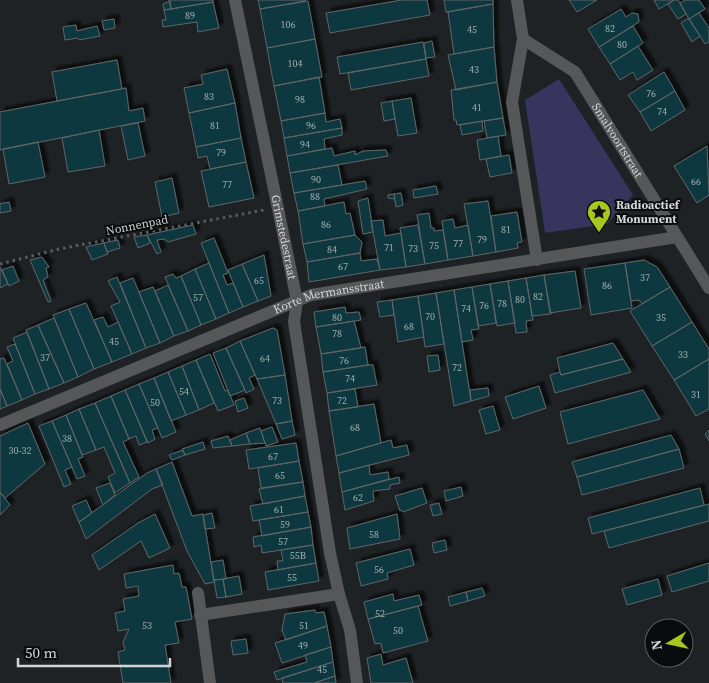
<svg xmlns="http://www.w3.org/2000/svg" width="709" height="683" viewBox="0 0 709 683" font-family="'Source Serif 4',serif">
<defs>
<filter id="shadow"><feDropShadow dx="4.5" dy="-4.5" stdDeviation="1" flood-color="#0009"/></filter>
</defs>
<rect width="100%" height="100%" fill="#1e2224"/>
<path fill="#37355e" d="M 559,79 L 633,195 L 607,224 L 545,233 L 525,100 Z"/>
<path fill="#11373f" stroke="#606667" filter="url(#shadow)" d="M 169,0 L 213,0 L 213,2 L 171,9 Z
M 258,0 L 305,0 L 305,1 L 260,9 Z
M 402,0 L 427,0 L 430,15 L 330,33 L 326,13 Z
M 444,0 L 493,0 L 493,4 L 446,12 Z
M 569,0 L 597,0 L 577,12 Z
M 654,0 L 674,0 L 659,9 Z
M 674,0 L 678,0 L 686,14 L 678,19 L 668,4 Z
M 685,0 L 699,0 L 705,9 L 689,19 L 680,3 Z
M 170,1 L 171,9 L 164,10 L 163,4 Z
M 308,1 L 315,39 L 267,48 L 260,9 Z
M 213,2 L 219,28 L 198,32 L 197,22 L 163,27 L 162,20 L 166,20 L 164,10 Z
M 493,4 L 494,47 L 454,54 L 448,12 Z
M 621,9 L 626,17 L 632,13 L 638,14 L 639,22 L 599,47 L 588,29 Z
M 699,13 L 709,28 L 709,42 L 705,44 L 689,19 Z
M 114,19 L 115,28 L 104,30 L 102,21 Z
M 687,19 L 689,19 L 700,36 L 692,42 L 681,23 Z
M 76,25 L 77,31 L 97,26 L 100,36 L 79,40 L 78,38 L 65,40 L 63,27 Z
M 633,26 L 643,43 L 610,64 L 599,47 Z
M 315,39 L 322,77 L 274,86 L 267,48 Z
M 432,41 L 435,57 L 426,58 L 424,43 Z
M 423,42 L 426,59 L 340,74 L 337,57 Z
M 638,46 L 653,70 L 637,80 L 633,72 L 620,80 L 610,64 Z
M 494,47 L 497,82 L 456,90 L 448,55 Z
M 426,59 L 429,76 L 351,90 L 348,73 Z
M 117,60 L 122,89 L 57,101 L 52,72 Z
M 227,69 L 235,103 L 189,113 L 184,88 L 203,84 L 201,75 Z
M 664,72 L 675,91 L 640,112 L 628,95 Z
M 319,77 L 325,113 L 281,121 L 274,86 Z
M 497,82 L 503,118 L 457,125 L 456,120 L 454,120 L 451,90 Z
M 126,88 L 129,111 L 143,108 L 145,121 L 0,150 L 0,112 Z
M 675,91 L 685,110 L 651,131 L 640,112 Z
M 411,98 L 417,133 L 398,136 L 392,101 Z
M 392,101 L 395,119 L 384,121 L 381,103 Z
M 235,103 L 241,138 L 196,147 L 189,113 Z
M 325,113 L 326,122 L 340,119 L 342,128 L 284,138 L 281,121 Z
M 503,118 L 506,135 L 487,138 L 484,121 Z
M 482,121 L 483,131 L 462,135 L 460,125 Z
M 138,123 L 145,156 L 128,160 L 121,126 Z
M 342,128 L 342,135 L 324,139 L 325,149 L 287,156 L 284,138 Z
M 99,130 L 105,166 L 68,172 L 62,138 Z
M 498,136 L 501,156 L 480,160 L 477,140 Z
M 241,138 L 246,162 L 210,169 L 207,156 L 198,158 L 196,147 Z
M 38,142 L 45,177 L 9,184 L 3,149 Z
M 707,146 L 709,195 L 697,203 L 674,166 Z
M 332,148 L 334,156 L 355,151 L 355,155 L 363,151 L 386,150 L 388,156 L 290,173 L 287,156 Z
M 509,155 L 512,173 L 490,177 L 486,159 Z
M 246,162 L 254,198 L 209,207 L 201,171 Z
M 338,165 L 342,185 L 294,193 L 290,173 Z
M 172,178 L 179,213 L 162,217 L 155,182 Z
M 365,181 L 367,189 L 324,199 L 325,206 L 298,211 L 294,193 Z
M 436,186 L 438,194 L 414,198 L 413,190 Z
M 401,193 L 403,205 L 396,207 L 394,194 Z
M 394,194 L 395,199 L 388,198 L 388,195 Z
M 368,198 L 373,232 L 363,234 L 358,201 Z
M 488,201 L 496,252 L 473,256 L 464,204 Z
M 9,202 L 11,211 L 0,213 L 0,204 Z
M 344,202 L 346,214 L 350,213 L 355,235 L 303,244 L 298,211 Z
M 517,212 L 522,242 L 517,243 L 518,248 L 496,252 L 491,216 Z
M 429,213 L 431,228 L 434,228 L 434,231 L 443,230 L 448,260 L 425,264 L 417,215 Z
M 453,219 L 455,228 L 468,225 L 473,256 L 448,260 L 442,221 Z
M 383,220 L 385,236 L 401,233 L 406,267 L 380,270 L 371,221 Z
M 193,225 L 196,234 L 168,242 L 164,239 L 157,240 L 161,252 L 157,254 L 147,235 Z
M 418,225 L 425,264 L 406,267 L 400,228 Z
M 147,235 L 150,243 L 138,248 L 134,237 Z
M 355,235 L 362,242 L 360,253 L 307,262 L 303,244 Z
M 214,238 L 228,273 L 223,275 L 227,285 L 233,283 L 243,307 L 229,313 L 201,243 Z
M 118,240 L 120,248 L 107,252 L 104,243 Z
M 104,243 L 108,254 L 92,260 L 86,247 Z
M 360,253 L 361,261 L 377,259 L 380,270 L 309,282 L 307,262 Z
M 264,255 L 271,296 L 258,301 L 242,264 Z
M 42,257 L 49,267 L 46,268 L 48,277 L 43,280 L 51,301 L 48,302 L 30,260 Z
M 644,260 L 657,267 L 670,287 L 642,304 L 639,300 L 631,301 L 625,263 Z
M 209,263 L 229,313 L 216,319 L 195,269 Z
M 625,263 L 632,308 L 591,315 L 584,269 Z
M 242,264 L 258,301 L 243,307 L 228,270 Z
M 13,266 L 19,281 L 9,286 L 2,270 Z
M 0,267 L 8,284 L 0,288 Z
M 195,269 L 216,319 L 201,325 L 181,276 Z
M 575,271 L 581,308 L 550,313 L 544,275 Z
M 173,274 L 176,278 L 181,276 L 201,325 L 188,331 L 165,277 Z
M 544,275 L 551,314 L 532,316 L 526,278 Z
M 117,277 L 146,348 L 132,354 L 111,306 L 120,302 L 108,281 Z
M 133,278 L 160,343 L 146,348 L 120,283 Z
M 526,278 L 533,320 L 526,321 L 527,332 L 516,333 L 508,281 Z
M 508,281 L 515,323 L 497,326 L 490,284 Z
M 490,284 L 496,323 L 478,326 L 472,287 Z
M 168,285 L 188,331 L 174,336 L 155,291 Z
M 153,287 L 174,336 L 160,343 L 139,292 Z
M 472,287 L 479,329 L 471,330 L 473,340 L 462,342 L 454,290 Z
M 670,287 L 692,322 L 652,346 L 630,311 Z
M 454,290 L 471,401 L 454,406 L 436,293 Z
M 436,293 L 444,344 L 425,347 L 418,296 Z
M 418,296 L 424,337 L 398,342 L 392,300 Z
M 392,300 L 394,315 L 380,317 L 377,302 Z
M 86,303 L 112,362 L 94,369 L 69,309 Z
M 345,307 L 346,313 L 359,312 L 361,320 L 316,327 L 314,312 Z
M 69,309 L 94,369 L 78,377 L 53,315 Z
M 103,317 L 108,327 L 118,322 L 132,354 L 112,362 L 94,320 Z
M 54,318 L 78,377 L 64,383 L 38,325 Z
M 354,321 L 361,348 L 321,354 L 316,327 Z
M 692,322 L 709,349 L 709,359 L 674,380 L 652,346 Z
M 38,325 L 64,383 L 49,389 L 26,330 Z
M 273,328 L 277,330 L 285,375 L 257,379 L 240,341 Z
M 27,332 L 49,389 L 35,394 L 13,338 Z
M 240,341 L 255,375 L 249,378 L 254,389 L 246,393 L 226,348 Z
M 613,343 L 623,359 L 561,375 L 560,372 L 557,358 Z
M 15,344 L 35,394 L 22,400 L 7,364 L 13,361 L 7,347 Z
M 365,347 L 368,365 L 323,372 L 321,354 Z
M 226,348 L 245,390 L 230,396 L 213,353 Z
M 210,354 L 225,391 L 228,390 L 234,405 L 218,411 L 196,360 Z
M 438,355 L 440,370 L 429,372 L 427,356 Z
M 4,358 L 22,400 L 7,406 L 0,389 L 0,359 Z
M 623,359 L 631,372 L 555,393 L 550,375 L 560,372 L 561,375 Z
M 709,359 L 709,409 L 696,416 L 674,380 Z
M 196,360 L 214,403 L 199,410 L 182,366 Z
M 368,365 L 373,365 L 377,385 L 327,393 L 323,372 Z
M 182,366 L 199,410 L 186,415 L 168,372 Z
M 168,372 L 186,415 L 171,421 L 154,378 Z
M 285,375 L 292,421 L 276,424 L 257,379 Z
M 154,378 L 176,432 L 162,438 L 139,384 Z
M 139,384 L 158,428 L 152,430 L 155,439 L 148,443 L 125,390 Z
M 539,386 L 546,408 L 513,419 L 505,397 Z
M 488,388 L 489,396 L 471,401 L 470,390 Z
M 0,389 L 7,406 L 0,409 Z
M 355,389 L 358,407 L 329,411 L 327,393 Z
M 125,390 L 147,442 L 139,445 L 136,436 L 129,439 L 111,396 Z
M 643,390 L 660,419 L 568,444 L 560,412 Z
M 111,396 L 129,439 L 123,442 L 139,477 L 130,483 L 95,403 Z
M 244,398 L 248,408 L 238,412 L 235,401 Z
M 95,403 L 130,483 L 115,493 L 108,477 L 115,473 L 104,447 L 96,450 L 79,409 Z
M 374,404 L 381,443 L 336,456 L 329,411 Z
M 493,406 L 500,430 L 486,434 L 479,410 Z
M 79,409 L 96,450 L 82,455 L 66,415 Z
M 66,415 L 83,457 L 78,459 L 85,476 L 77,479 L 52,421 Z
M 52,421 L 72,467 L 65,470 L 71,484 L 64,487 L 39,426 Z
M 292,421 L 295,435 L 282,439 L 276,424 Z
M 28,423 L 45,464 L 5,498 L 0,492 L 0,436 Z
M 272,427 L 278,442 L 266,446 L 261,431 Z
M 260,428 L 265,443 L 250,444 L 246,433 Z
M 709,430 L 709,441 L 705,434 Z
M 246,433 L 250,444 L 232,446 L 230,440 Z
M 671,435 L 679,449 L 577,477 L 572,462 Z
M 228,436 L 232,446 L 213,448 L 211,441 Z
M 391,440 L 393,448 L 407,445 L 409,455 L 339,473 L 336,456 Z
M 203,442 L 205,449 L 185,455 L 182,449 Z
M 296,443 L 299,461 L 249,469 L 246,450 Z
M 679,449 L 684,468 L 582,495 L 577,477 Z
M 183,450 L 185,455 L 172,460 L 169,455 Z
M 299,461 L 303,482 L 261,488 L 258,468 Z
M 172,462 L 192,516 L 203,514 L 214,582 L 205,584 L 187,551 L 156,469 Z
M 369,465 L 370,475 L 388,472 L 389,479 L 342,492 L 339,473 Z
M 156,469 L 163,485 L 152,489 L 86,539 L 79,522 L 147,473 Z
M 399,477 L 400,483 L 390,485 L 390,489 L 373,491 L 374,501 L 345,510 L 342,492 Z
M 303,482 L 305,496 L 263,504 L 259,489 Z
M 110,483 L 115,495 L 103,505 L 96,488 Z
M 461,487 L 463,496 L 446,501 L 444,491 Z
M 422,488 L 427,503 L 403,512 L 402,510 L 400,511 L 395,496 Z
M 700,488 L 704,505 L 592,534 L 588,518 Z
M 0,492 L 10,505 L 0,515 Z
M 305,496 L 308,512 L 253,521 L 250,506 Z
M 86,500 L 92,513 L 79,522 L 72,506 Z
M 439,503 L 442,514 L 433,516 L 430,505 Z
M 709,504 L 709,521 L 609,548 L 604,531 Z
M 308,512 L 311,527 L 262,536 L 259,520 Z
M 212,513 L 215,528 L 205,529 L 203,515 Z
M 155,514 L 170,548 L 149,558 L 141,541 L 99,570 L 92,555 L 138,523 Z
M 397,514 L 400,539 L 350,549 L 347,528 Z
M 311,527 L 313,545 L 262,553 L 261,545 L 254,547 L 253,537 Z
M 445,540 L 447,550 L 434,553 L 432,543 Z
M 313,545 L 316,563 L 278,570 L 277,561 L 283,561 L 281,550 Z
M 410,549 L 414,565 L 387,573 L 388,579 L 361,586 L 356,563 Z
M 223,560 L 226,579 L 214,580 L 211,562 Z
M 316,563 L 319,581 L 268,590 L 265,572 Z
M 709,563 L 709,581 L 672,592 L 667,576 Z
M 173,565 L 174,574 L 179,573 L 182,587 L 186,587 L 192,619 L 175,622 L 179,643 L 165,645 L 171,683 L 123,683 L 118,652 L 125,650 L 123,642 L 129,629 L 118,631 L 115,613 L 125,611 L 123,599 L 139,596 L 138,586 L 126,588 L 124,574 Z
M 239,576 L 242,594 L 226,597 L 223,579 Z
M 223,579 L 226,597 L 217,598 L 214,580 Z
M 658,579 L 662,595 L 627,605 L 622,589 Z
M 482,588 L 485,596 L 468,601 L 466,592 Z
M 466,592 L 468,601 L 450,606 L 448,597 Z
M 393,594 L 394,601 L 419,595 L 422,605 L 368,619 L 364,602 Z
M 418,606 L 428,641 L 383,653 L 381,643 L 375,644 L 368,619 Z
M 315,610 L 316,613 L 324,612 L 327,626 L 286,640 L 282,630 L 285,614 Z
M 327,626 L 331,647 L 282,663 L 275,643 Z
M 246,639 L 248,653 L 233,655 L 231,641 Z
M 331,647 L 333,662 L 277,680 L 274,672 L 307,662 L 305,655 Z
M 381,654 L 383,665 L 406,658 L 413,683 L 371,683 L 367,658 Z
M 333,662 L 335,676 L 314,683 L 283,683 L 282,678 Z
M 335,676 L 336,683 L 314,683 Z"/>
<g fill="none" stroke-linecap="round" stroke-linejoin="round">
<path stroke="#5a5d5f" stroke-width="3" stroke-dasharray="2.5 4" stroke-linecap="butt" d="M 0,264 L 59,249 L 264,210"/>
<g stroke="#565759" stroke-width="12">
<path id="s1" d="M 235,0 L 297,301 L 294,322 L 330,553 L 339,594 L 350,630 L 357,683"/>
<path d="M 517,0 L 523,39 L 512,102 L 537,260"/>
<path id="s2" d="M 523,39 L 575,72 L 709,288"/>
<path id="s3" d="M 0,425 L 311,295 L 677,237"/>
<path d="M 198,593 L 210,683"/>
<path d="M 200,615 L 339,594"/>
</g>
</g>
<defs>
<g id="sight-pin" transform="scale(1.25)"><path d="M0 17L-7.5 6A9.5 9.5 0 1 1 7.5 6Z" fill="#a7c71e" stroke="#0a0b0c"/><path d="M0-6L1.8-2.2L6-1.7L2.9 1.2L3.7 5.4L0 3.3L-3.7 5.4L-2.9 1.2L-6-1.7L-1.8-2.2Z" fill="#111"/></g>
</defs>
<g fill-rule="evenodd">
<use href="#sight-pin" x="599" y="212"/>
</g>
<g text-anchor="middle" stroke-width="4" stroke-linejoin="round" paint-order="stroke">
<g font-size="10" fill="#a2aeb0">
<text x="190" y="19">89</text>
<text x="288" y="28">106</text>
<text x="610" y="32">82</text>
<text x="472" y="33">45</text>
<text x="622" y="48">80</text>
<text x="295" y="67">104</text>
<text x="474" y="73">43</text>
<text x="651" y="97">76</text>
<text x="209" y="100">83</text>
<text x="300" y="103">98</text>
<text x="477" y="111">41</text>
<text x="662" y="115">74</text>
<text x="215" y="129">81</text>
<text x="311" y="129">96</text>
<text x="305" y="148">94</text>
<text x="221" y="156">79</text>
<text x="316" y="183">90</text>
<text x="696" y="185">66</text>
<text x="227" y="188">77</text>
<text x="315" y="200">88</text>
<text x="326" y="228">86</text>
<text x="506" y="233">81</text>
<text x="482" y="243">79</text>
<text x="458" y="247">77</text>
<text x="434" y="249">75</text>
<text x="389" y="251">71</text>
<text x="413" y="252">73</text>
<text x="332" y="253">84</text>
<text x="343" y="270">67</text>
<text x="645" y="281">37</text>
<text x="259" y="284">65</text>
<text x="607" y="289">86</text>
<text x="538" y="300">82</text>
<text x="198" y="301">57</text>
<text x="520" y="303">80</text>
<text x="502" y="307">78</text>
<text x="484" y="309">76</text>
<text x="466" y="312">74</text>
<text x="430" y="320">70</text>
<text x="337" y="321">80</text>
<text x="661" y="321">35</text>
<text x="409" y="330">68</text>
<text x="337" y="337">78</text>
<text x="114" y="345">45</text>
<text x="683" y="358">33</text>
<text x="45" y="361">37</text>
<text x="265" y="362">64</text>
<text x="344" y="364">76</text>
<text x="457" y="371">72</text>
<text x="350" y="382">74</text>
<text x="184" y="395">54</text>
<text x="696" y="398">31</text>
<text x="277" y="404">73</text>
<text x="342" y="404">72</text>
<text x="155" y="406">50</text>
<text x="355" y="431">68</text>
<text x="67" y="442">38</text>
<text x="20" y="454">30-32</text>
<text x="273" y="460">67</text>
<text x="280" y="479">65</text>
<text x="358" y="501">62</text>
<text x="279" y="513">61</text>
<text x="285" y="528">59</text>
<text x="374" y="538">58</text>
<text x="283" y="545">57</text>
<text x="298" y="559">55B</text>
<text x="379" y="573">56</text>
<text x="292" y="581">55</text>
<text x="380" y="617">52</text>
<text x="147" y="629">53</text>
<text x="304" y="629">51</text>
<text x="398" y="634">50</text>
<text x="303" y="649">49</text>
<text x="322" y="673">45</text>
</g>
<g font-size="12" fill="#d2d5d6" stroke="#0a0b0c">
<text dy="4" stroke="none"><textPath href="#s2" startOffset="142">Smalvoortstraat</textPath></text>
<text transform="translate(137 225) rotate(-11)" y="4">Nonnenpad</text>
<text dy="4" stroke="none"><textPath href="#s1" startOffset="242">Grimstedestraat</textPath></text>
<text dy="4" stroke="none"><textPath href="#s3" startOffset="354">Korte Mermansstraat</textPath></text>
</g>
<g font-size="12" font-weight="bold" fill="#d2d5d6" stroke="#0a0b0c" text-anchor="start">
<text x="616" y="209">Radioactief<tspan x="616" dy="14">Monument</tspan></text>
</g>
</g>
<g transform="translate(669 643) rotate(261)"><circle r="24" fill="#0a0b0c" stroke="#5a5c5d"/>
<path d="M0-4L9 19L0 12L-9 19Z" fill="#a7c71e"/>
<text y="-8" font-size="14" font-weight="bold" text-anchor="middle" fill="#d2d5d6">N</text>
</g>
<path d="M18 658v8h152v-8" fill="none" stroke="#d2d5d6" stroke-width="2.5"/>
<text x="25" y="658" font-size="15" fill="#d2d5d6" stroke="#0a0b0c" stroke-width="4" paint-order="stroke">50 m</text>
</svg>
